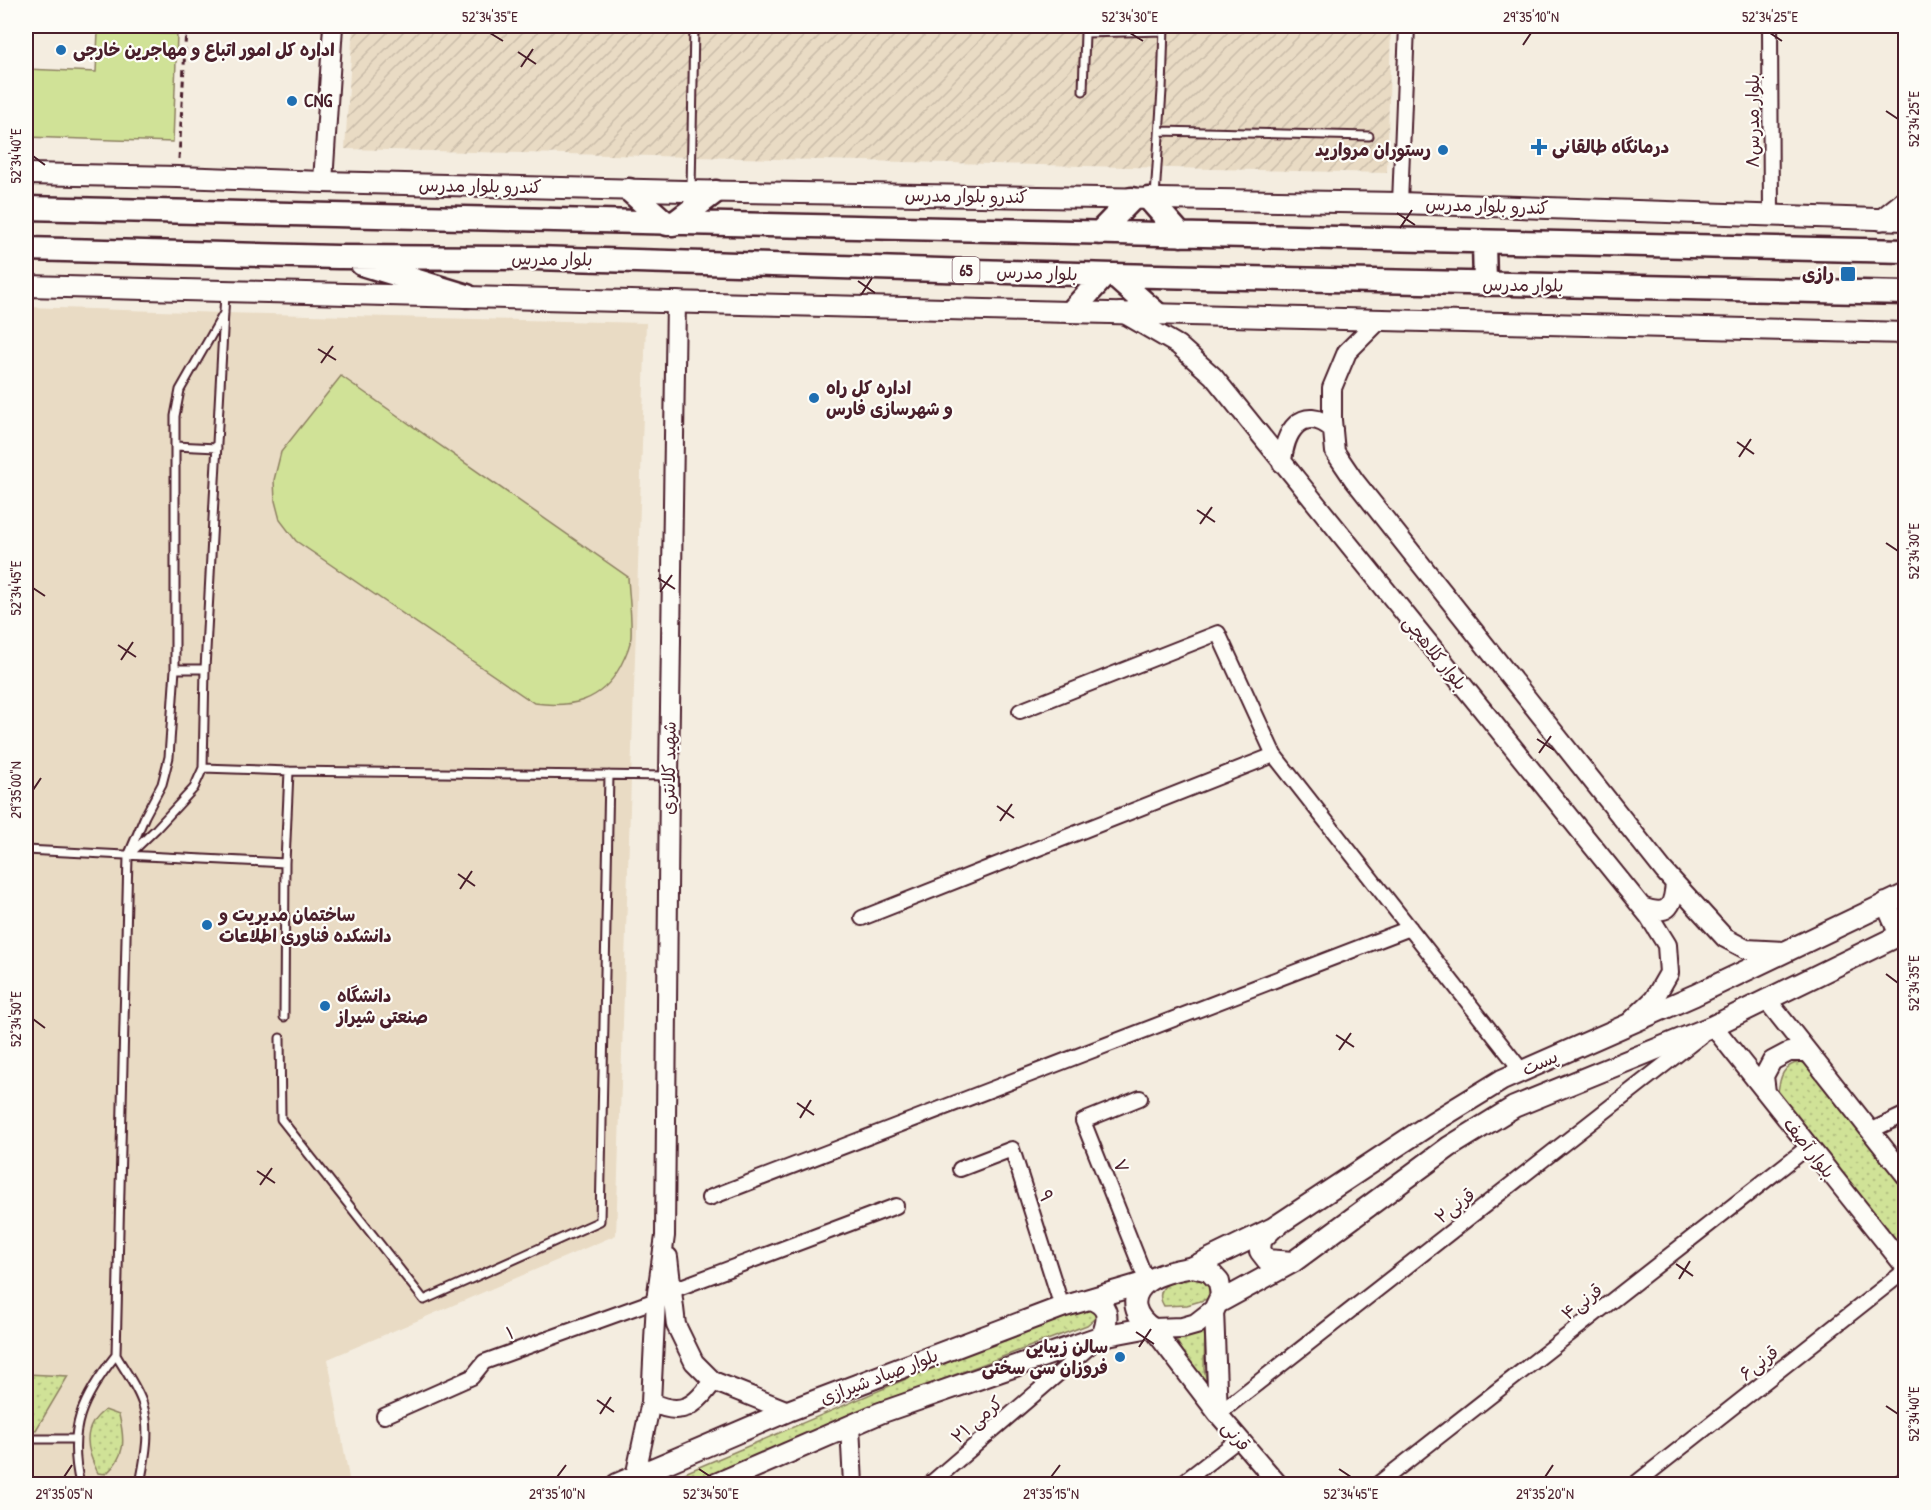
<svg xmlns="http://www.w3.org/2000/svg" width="1931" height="1510" viewBox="0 0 1931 1510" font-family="'Patrick Hand','Playpen Sans Arabic',sans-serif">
<defs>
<pattern id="industrial-furrows" width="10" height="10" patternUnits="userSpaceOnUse" patternTransform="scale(1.5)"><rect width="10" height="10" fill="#e9dbc4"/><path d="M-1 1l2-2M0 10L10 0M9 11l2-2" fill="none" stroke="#c9bca9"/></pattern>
<pattern id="grass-dots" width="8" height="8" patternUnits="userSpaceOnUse" patternTransform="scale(1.5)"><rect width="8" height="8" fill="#d0e297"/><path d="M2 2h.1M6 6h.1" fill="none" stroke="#b4c182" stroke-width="1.8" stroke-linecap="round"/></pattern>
</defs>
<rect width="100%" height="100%" fill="#f4ede0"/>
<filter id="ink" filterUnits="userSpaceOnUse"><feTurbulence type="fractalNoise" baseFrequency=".0167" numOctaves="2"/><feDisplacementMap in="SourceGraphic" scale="12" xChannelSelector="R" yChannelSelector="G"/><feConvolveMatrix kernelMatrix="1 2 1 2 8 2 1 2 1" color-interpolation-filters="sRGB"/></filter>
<g filter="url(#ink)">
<path fill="#e9dbc4" d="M 26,307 L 224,313 L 646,323 L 616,1235 L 328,1359 L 350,1484 L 26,1484 Z"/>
<path fill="url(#industrial-furrows)" d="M 353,26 L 1391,26 L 1387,173 L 345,149 Z"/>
<path fill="url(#grass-dots)" stroke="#8d8061" stroke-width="1.5" d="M 1800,1062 L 1807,1064 L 1905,1186 L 1905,1252 L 1778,1092 C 1780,1077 1783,1065 1800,1062 Z
M 1203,1273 L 1214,1288 L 1207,1299 L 1187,1305 L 1164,1306 C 1149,1281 1187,1277 1203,1273 Z
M 1096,1306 L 1100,1314 L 1087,1325 L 885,1401 L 693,1484 L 659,1484 L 972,1351 Z
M 1205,1331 L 1204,1368 L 1210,1398 L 1175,1338 Z
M 26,1374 L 68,1376 L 36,1430 L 26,1429 Z
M 105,1410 L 119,1415 C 125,1440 126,1456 106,1474 L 98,1473 C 86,1450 81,1427 105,1410 Z"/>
<path fill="#d0e297" stroke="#8d8061" stroke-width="1.5" d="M 98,32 L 177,34 L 173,142 L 26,137 L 26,69 L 96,72 Z
M 341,376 L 628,577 C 629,597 632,617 631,637 C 630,648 625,657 620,667 C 601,702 571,708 534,703 L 296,541 L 280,520 L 275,501 L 274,480 L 281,452 Z"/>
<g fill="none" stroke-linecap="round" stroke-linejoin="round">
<g stroke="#4a1f2b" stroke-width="11">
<path id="service" d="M 1083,91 L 1085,33 L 1164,31
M 1160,131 L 1369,136
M 691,189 L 694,26
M 1155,197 L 1162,90 L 1164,26
M 175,446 L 217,448
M 175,669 L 205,669
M 203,768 L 289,771 L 669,776
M 26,850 L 285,863 L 289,771
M 130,854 L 156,829 L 194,788 L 203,768 L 205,669 L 225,293
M 284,1017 L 285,863
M 280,1038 L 281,1119 L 424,1300 L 600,1221 L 609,775
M 26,1439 L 75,1439
M 80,1484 C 67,1429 82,1398 116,1355
M 140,1484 C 145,1458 151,1431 143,1405 C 138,1388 125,1371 116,1355 L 128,856 L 145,816 L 162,784 L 169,757 L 175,669 L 175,416 L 180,390 L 224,313"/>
</g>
<g stroke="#4a1f2b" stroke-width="18">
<path id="minor" d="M 1770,26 L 1771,216
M 1400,203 L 1407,26
M 1020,711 L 1218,633 L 1274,755 L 1522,1071
M 862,918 L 1274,755
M 1140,1098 L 1083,1121 L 1147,1282
M 1870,1131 L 1906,1114
M 960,1169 L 1012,1149 L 1062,1307
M 709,1198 L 1410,928
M 673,1290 L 896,1206
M 1218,1414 L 1701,1036
M 384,1416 L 472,1377 L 484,1362 L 656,1300
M 930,1484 L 1094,1343
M 1181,1484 L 1239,1439
M 1378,1484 L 1808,1147
M 1635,1484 L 1906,1270
M 1898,1484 L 1906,1478"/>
</g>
<g stroke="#4a1f2b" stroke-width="22">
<path id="tertiary" d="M 323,182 L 333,26
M 1121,312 L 1178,345 L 1213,376 L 1649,916 L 1667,945 L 1669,973 L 1654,999 L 1631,1021
M 1380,319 L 1347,352 L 1332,388 L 1332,420 L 1335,452 L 1354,480 L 1664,871 L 1725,938 L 1746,949 L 1784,951
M 1282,463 C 1284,432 1302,403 1333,429
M 1642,907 C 1667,916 1673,909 1675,883
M 1767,1000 L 1906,1176
M 1713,1026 L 1906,1268
M 1766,1092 L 1764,1076 L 1772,1061 L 1789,1052 L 1806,1052
M 668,1257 L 676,1325 L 694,1362 L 713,1381 L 788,1411
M 1214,1310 L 1218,1414
M 1153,1329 L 1218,1414 L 1278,1484
M 651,1402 C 681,1417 695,1407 713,1381
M 850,1426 L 853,1484
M 635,1477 L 651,1402 L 656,1300 L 665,1236 L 669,776 L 676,301"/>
</g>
<g stroke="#4a1f2b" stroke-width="24">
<path id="secondary" d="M 26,174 L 178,177 L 323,182 L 684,191 L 1400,203 L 1906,220
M 1881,220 L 1906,200
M 26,286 L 1906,333
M 1886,903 L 1900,935
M 1273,1228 L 1261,1240 L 1260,1251 L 1267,1260 L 1293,1262
M 1193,1267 L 1273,1228 L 1432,1123 L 1502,1080 L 1695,995 L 1906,894
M 1193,1267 L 1209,1271 L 1219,1282 L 1221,1295 L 1214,1310 L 1196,1324 L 1182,1328 L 1153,1329 C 1135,1317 1127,1298 1147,1282 C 1160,1273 1178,1270 1193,1267 Z
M 1090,1299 C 1110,1306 1109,1318 1102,1336
M 1218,1303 L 1293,1262 L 1449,1147 L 1514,1107 L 1713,1026 L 1906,932
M 617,1484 L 788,1411 L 1062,1307 L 1147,1282
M 716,1484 L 880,1413 L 1102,1336 L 1150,1327"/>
</g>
<g stroke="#4a1f2b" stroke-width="27">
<path id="primary" d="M 629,190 L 667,224
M 1149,199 L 1181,235
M 26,208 L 1906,251
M 673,224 L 715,192
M 1099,233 L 1132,199
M 1484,242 L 1485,284
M 26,249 L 338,257 L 535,258 L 1113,275 L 1906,293
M 362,264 L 467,296
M 1113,275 L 1156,313
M 1072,311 L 1105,275"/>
</g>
<path stroke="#4a1f2b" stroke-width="3" stroke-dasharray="6 4.5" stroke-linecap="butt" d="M 179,159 L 186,29"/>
<use href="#service" stroke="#fdfcf7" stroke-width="7"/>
<use href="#minor" stroke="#fdfcf7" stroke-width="14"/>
<use href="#tertiary" stroke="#fdfcf7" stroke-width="18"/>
<use href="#secondary" stroke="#fdfcf7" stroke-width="20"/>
<use href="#primary" stroke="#fdfcf7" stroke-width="22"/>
</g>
</g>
<path fill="none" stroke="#4a1f2b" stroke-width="2" d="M 490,33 L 503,41M 1130,33 L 1143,41M 1770,33 L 1782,41M 1523,45 L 1531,33M 518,52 L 536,64M 521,67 L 533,49M 1886,111 L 1898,119M 33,156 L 45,165M 1397,213 L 1415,225M 1400,228 L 1412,210M 858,281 L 875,293M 861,295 L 872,278M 318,349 L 336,360M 321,363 L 333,346M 1737,442 L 1754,454M 1739,457 L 1751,439M 1197,510 L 1215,522M 1200,524 L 1212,507M 1886,543 L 1898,551M 658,578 L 675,589M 33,588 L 45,596M 660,592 L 672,575M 118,645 L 136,657M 121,660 L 133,642M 1537,739 L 1554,750M 1539,753 L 1551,736M 33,790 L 41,778M 997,806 L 1014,818M 1000,821 L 1012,804M 458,874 L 475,886M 460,889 L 472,871M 1886,974 L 1898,983M 33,1019 L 45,1028M 1336,1035 L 1354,1047M 1339,1050 L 1351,1033M 797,1103 L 814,1115M 800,1118 L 811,1100M 257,1171 L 275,1183M 260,1185 L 272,1168M 1676,1264 L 1693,1276M 1679,1279 L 1690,1261M 1136,1332 L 1154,1344M 1139,1347 L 1151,1329M 597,1400 L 614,1412M 1886,1406 L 1898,1414M 600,1414 L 611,1397M 699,1469 L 711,1477M 1339,1469 L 1351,1477M 64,1477 L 72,1465M 557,1477 L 566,1465M 1051,1477 L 1060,1465M 1545,1477 L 1553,1465"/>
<g fill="#1f6fb2" stroke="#fdfcf7" stroke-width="2">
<circle cx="61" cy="50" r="6"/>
<circle cx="292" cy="101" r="6"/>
<path d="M1536 138h6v6h6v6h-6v6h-6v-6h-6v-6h6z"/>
<circle cx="1443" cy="150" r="6"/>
<rect x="1840" y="266" width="16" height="16" rx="3"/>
<circle cx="814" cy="398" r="6"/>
<circle cx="207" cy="925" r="6"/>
<circle cx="325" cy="1006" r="6"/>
<circle cx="1120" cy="1357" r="6"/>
</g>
<g text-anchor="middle" stroke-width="4.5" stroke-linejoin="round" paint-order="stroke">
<rect fill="#fdfcf7" stroke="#806168" stroke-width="1.5" x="952.5" y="257" width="27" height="26" rx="4.5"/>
<g font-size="16" font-weight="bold" fill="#4a1f2b">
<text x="966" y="276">65</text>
</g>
<g font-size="18" font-weight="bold" fill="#4a1f2b" stroke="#fdfcf7" text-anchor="start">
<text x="73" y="56">اداره کل امور اتباع و مهاجرین خارجی</text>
<text x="304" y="107">CNG</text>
<text x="1552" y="153">درمانگاه طالقانی</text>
<text x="1431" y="156" text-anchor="end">رستوران مروارید</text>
<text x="1834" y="280" text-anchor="end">رازی</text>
<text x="826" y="394">اداره کل راه<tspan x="826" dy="21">و شهرسازی فارس</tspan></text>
<text x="219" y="921">ساختمان مدیریت و<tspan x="219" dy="21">دانشکده فناوری اطلاعات</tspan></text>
<text x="337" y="1002">دانشگاه<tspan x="337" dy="21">صنعتی شیراز</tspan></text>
<text x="1108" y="1353" text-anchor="end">سالن زیبایی<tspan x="1108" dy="21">فروزان سی سختی</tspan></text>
</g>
<g font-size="18" fill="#4a1f2b" stroke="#fdfcf7">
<text transform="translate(1753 121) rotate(-90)" y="6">بلوار مدرس۸</text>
<text transform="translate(480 186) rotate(1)" y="6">کندرو بلوار مدرس</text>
<text transform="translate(966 196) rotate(1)" y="6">کندرو بلوار مدرس</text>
<text transform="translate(1487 206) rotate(2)" y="6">کندرو بلوار مدرس</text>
<text transform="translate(552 259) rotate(1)" y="6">بلوار مدرس</text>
<text transform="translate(1037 273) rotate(2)" y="6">بلوار مدرس</text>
<text transform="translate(1523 285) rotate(1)" y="6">بلوار مدرس</text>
<text transform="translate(1435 653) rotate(51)" y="6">بلوار کلاهچی</text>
<text transform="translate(669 768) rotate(-89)" y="6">شهید کلانتری</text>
<text transform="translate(1540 1063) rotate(-24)" y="6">پست</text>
<text transform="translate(1809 1148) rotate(52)" y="6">بلوار آصف</text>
<text transform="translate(1121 1166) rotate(68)" y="6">۷</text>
<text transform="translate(1046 1196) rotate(72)" y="6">۹</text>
<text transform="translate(1455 1206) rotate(-38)" y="6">قرنی۲</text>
<text transform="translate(1582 1302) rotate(-38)" y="6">قرنی۴</text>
<text transform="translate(510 1333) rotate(-20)" y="6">۱</text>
<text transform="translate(1759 1363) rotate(-38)" y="6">قرنی۶</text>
<text transform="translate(879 1377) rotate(-21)" y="6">بلوار صیاد شیرازی</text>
<text transform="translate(977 1420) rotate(-41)" y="6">کرمی ۲۱</text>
<text transform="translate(1236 1436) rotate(50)" y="6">قرنی</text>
</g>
</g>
<rect width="1931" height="1510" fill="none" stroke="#fdfcf7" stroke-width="66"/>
<rect x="33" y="33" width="1865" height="1444" fill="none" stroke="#4a1f2b" stroke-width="2"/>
<g font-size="15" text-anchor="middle" fill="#4a1f2b">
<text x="490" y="22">52°34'35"E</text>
<text x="1130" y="22">52°34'30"E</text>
<text x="1531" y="22">29°35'10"N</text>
<text x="1770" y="22">52°34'25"E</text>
<text transform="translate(1914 119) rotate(-90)" y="5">52°34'25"E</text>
<text transform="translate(16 156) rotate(-90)" y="5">52°34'40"E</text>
<text transform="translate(1914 551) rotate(-90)" y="5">52°34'30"E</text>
<text transform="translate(16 588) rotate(-90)" y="5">52°34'45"E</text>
<text transform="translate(16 790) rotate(-90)" y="5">29°35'00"N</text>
<text transform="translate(1914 983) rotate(-90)" y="5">52°34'35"E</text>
<text transform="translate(16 1019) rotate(-90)" y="5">52°34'50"E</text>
<text transform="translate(1914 1414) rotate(-90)" y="5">52°34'40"E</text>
<text x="64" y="1499">29°35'05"N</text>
<text x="557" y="1499">29°35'10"N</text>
<text x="711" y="1499">52°34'50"E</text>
<text x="1051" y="1499">29°35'15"N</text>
<text x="1351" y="1499">52°34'45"E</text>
<text x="1545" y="1499">29°35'20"N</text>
</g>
</svg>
